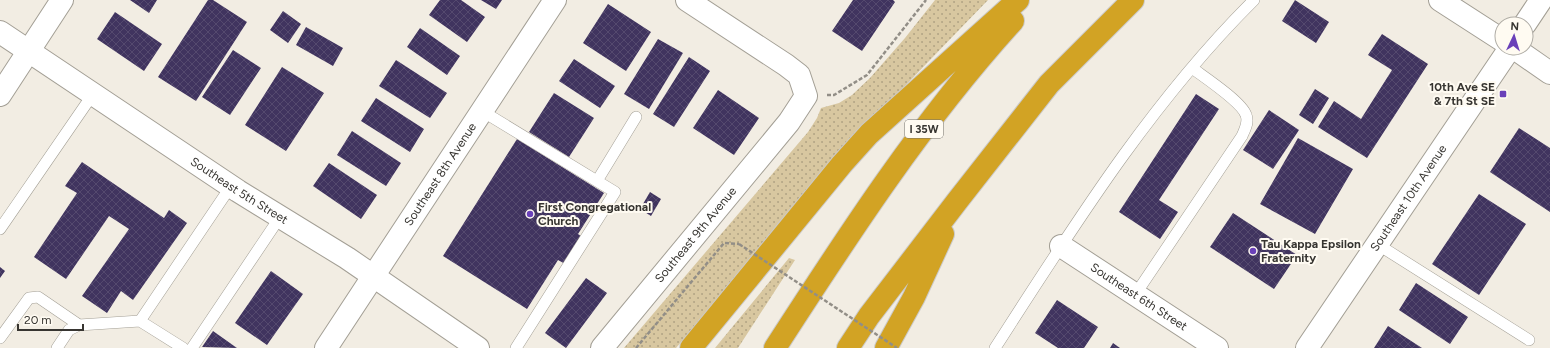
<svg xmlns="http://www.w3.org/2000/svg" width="1550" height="348" viewBox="0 0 1550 348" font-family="Figtree,sans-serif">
<defs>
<pattern id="grass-dots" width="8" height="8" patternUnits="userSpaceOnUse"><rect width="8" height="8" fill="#d8c7a0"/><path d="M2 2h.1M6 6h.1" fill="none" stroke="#b0a283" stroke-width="1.8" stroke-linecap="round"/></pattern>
<pattern id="building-cross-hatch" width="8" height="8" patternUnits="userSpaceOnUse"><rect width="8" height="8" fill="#40345f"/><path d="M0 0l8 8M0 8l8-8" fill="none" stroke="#54496e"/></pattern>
</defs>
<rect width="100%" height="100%" fill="#f2ede3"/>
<path fill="url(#grass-dots)" d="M 935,0 L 988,0 L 873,119 L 676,348 L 624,348 L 808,132 L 817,118 L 821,108 L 839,103 L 852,95 L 870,78 L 905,38 Z
M 789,258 L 795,260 L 738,348 L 715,348 Z"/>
<path fill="url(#building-cross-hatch)" d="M 130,0 L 157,0 L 149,13 Z
M 208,0 L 213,0 L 247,22 L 196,101 L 158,77 Z
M 440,0 L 461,0 L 485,17 L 467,42 L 429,15 Z
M 481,0 L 502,0 L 496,9 Z
M 853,0 L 893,0 L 895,2 L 862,51 L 832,31 Z
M 1295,0 L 1329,22 L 1316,43 L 1282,21 Z
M 608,4 L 651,32 L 626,71 L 583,43 Z
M 283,11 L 301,24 L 288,43 L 270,30 Z
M 115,12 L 162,44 L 144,71 L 97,39 Z
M 306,27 L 343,48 L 333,66 L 296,45 Z
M 420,28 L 460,56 L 447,75 L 407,47 Z
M 1382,34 L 1428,64 L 1367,158 L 1318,127 L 1334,101 L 1361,119 L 1392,70 L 1368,55 Z
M 658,39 L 683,53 L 649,109 L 624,94 Z
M 233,50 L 261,68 L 230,115 L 202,97 Z
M 689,57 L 710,71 L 674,127 L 653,114 Z
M 574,59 L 615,86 L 600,108 L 559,81 Z
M 396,60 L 447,93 L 430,118 L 379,86 Z
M 282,67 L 324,93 L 286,151 L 245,125 Z
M 1315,89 L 1329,98 L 1313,124 L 1299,115 Z
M 718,90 L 759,118 L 734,155 L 693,128 Z
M 554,93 L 594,118 L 569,157 L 529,132 Z
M 1196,94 L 1219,109 L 1159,200 L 1178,212 L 1160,239 L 1119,212 Z
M 376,98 L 424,129 L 410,152 L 361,121 Z
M 1269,110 L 1299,130 L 1273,169 L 1243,150 Z
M 1519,128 L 1550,148 L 1550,212 L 1490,172 Z
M 352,131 L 401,163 L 386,186 L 337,155 Z
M 1298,138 L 1353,169 L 1315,234 L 1260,204 Z
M 517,139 L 604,193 L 578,234 L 584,238 L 567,265 L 558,260 L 527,309 L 443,256 Z
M 82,162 L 164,218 L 169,210 L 187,223 L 133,300 L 121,291 L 107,313 L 82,296 L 129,229 L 109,216 L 66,279 L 34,257 L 77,193 L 65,186 Z
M 329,163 L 377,195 L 361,219 L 313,186 Z
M 650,192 L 661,199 L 651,216 L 640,209 Z
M 1479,194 L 1526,224 L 1479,295 L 1432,264 Z
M 1233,213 L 1297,255 L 1274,289 L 1210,247 Z
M 0,267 L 5,271 L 0,278 Z
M 271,271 L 303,294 L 267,345 L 235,323 Z
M 586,278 L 607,293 L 566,348 L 545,333 Z
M 1416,283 L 1468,317 L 1450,344 L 1399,310 Z
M 1057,300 L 1098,327 L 1084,348 L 1058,348 L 1035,333 Z
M 1388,326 L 1422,348 L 1374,348 Z
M 213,331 L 237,348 L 202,347 Z
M 1113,343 L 1120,348 L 1110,348 Z"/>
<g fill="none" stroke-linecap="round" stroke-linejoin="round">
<g stroke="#a39f95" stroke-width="12">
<path id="service" d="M 482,111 L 615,192 L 516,348
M 597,181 L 636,117
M 0,229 L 93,94
M 1377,244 L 1529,340
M 1135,295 L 1242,136 C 1245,129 1249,122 1246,115 C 1242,102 1204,77 1192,68
M 140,321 L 231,186
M 0,338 L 29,298 L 38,297 L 79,325
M 57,348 L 69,330 L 79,325 L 140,321 L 183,348
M 192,348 L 280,217
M 995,348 C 1073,227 1151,102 1254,0"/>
</g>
<g stroke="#a39f95" stroke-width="24">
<g id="minor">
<path d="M 1440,0 L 1502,40"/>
<path id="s1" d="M 0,32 L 238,191 L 347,258 L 478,348"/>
<path d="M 1514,48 L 1550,73"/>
<path d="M 0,95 L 62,0"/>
<path id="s2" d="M 1061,246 L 1217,348"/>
<path id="s3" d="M 326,348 L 555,0"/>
<path id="s4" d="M 602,348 L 789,122 L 806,96 L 799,75 L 786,65 L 687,0"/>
</g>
</g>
<g stroke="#a39f95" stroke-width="24">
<g id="tertiary">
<path d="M 1525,24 L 1541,0"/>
<path id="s5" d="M 1307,348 L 1510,48"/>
</g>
</g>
<g stroke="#cbcac9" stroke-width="24">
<path id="motorway" d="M 691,348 L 842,164 L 869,134 L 1018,0
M 775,348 C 848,235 922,121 1013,21
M 848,348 L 869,316 L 958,200 L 1049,84 L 1133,0
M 886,348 L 914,297 L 943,234"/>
</g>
<path stroke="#928e87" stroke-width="2.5" stroke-dasharray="4 2" stroke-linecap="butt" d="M 827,95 L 834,95 L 867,75 L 926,0
M 636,348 L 724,243 L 739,244"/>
<use href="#service" stroke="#fff" stroke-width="11"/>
<use href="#minor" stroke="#fff" stroke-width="22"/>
<use href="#tertiary" stroke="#fff" stroke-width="22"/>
<use href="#motorway" stroke="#d2a324" stroke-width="22"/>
<path stroke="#928e87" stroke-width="2.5" stroke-dasharray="4 2" stroke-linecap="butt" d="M 739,244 L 897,348"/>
</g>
<g fill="#6a41b9" stroke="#fffbf2" stroke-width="1.5">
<rect x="1499" y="90" width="8" height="8" rx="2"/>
<circle cx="530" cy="214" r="4"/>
<circle cx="1253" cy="251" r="4"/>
</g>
<g text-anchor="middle" stroke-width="4" stroke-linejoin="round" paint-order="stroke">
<rect fill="#fffbf2" stroke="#73706b" stroke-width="1" x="905" y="120" width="38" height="18" rx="3"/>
<g font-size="11" font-weight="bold" fill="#373531">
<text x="924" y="133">I 35W</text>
</g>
<g font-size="12" font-weight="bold" fill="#373531" stroke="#fffbf2" text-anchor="start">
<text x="1495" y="91" text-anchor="end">10th Ave SE<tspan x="1495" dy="14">&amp; 7th St SE</tspan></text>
<text x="538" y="211">First Congregational<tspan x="538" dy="14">Church</tspan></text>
<text x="1261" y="248">Tau Kappa Epsilon<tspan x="1261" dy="14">Fraternity</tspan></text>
</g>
<g font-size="12" fill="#373531" stroke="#fffbf2">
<text dy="4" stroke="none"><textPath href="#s3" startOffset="208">Southeast 8th Avenue</textPath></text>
<text dy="4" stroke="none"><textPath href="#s1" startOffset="287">Southeast 5th Street</textPath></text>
<text dy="4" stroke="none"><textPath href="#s5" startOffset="181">Southeast 10th Avenue</textPath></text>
<text dy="4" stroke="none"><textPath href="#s4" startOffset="147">Southeast 9th Avenue</textPath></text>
<text dy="4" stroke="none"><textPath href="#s2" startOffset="93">Southeast 6th Street</textPath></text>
</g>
</g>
<g transform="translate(1514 36) rotate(4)"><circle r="19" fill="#fffbf2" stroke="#afaca5"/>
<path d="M0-3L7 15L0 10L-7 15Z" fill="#6a41b9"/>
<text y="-6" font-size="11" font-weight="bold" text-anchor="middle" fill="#373531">N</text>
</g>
<path d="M18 324v6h65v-6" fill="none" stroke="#373531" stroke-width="2"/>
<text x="24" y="324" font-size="12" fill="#373531" stroke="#fffbf2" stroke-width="3" paint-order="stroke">20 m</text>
</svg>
